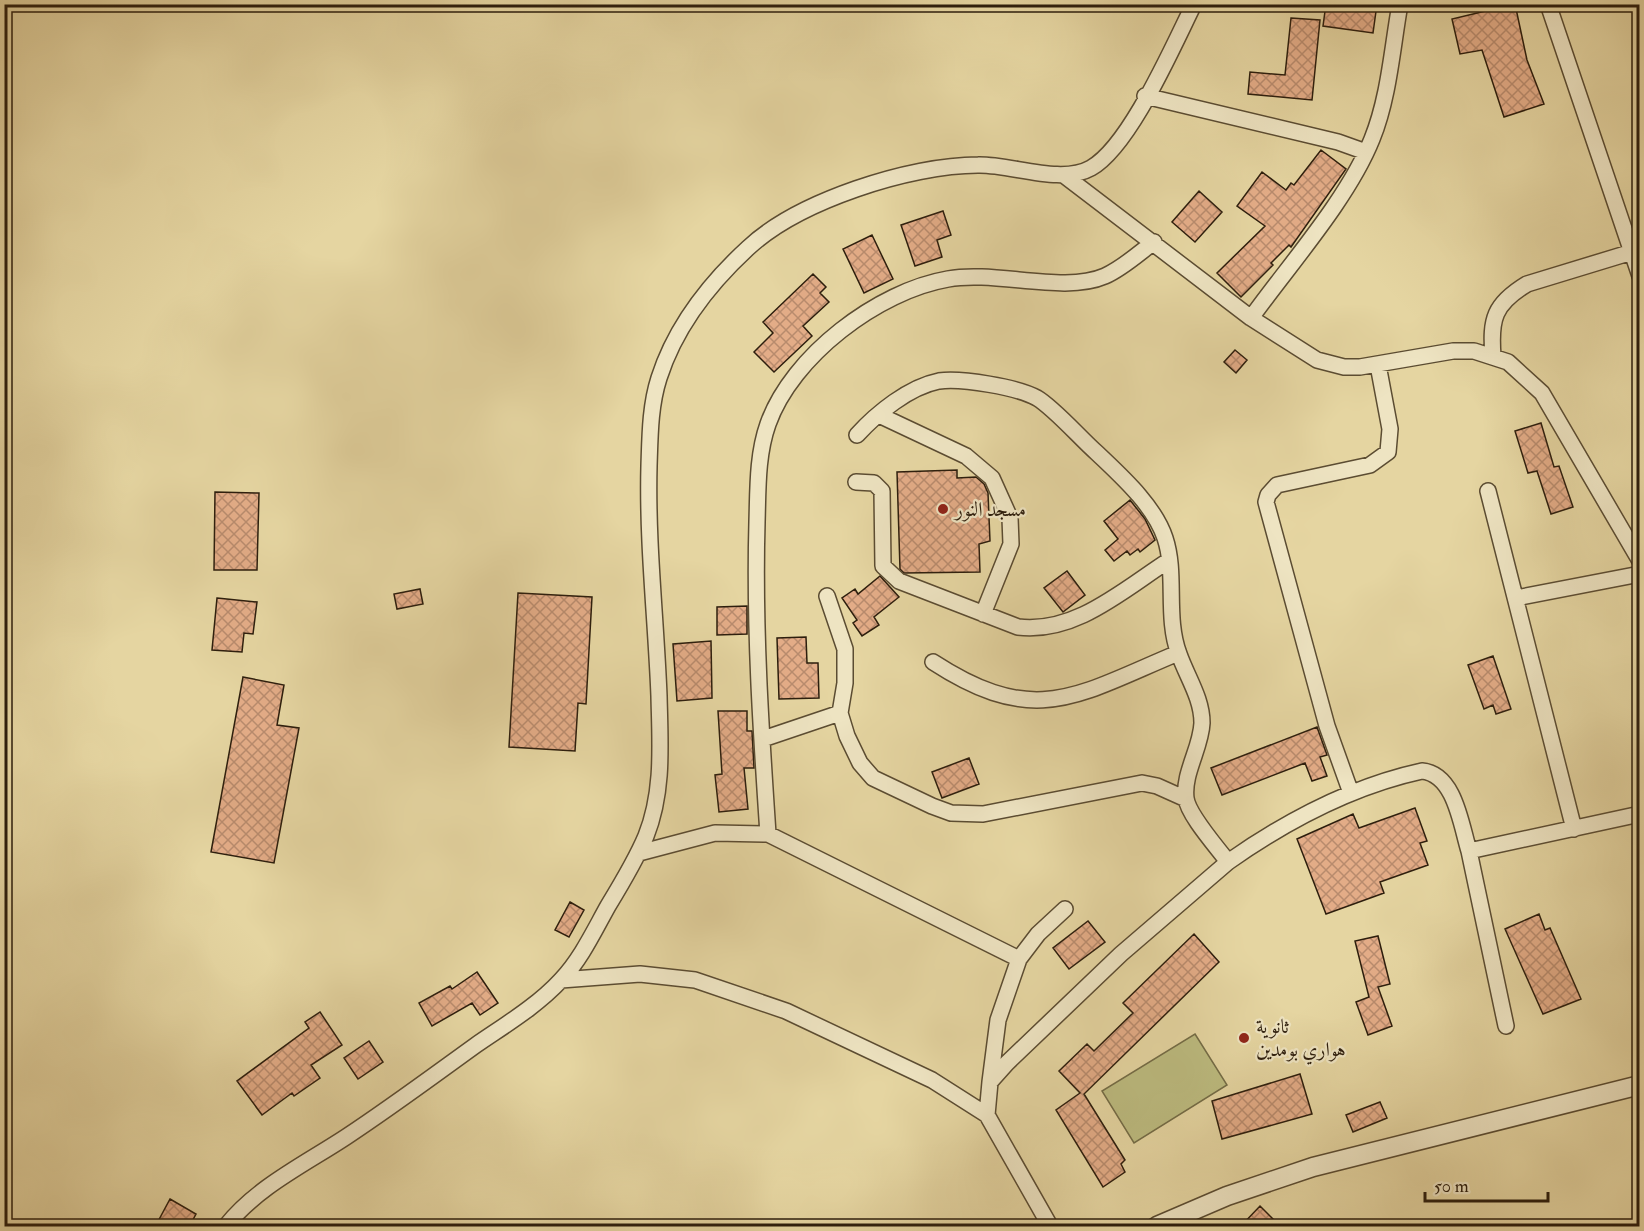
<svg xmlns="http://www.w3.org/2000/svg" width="1644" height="1231" viewBox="0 0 1644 1231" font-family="'IM FELL Double Pica',Amiri,serif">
<defs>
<pattern id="building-cross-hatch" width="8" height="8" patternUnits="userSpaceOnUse" patternTransform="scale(1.5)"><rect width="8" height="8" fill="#e3ac87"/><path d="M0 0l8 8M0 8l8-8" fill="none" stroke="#b88b6d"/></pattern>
</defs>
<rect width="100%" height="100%" fill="#e5d5a1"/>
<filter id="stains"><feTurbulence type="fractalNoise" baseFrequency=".00333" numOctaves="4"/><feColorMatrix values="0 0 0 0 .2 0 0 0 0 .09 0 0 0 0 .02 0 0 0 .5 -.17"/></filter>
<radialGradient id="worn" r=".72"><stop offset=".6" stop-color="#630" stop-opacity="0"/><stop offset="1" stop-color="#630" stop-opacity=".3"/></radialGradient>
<path fill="#bcbb7f" stroke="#746c46" stroke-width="1.5" d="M 1195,1034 L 1227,1085 L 1134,1143 L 1102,1091 Z"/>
<path fill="url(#building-cross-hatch)" stroke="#2d1e0d" stroke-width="1.5" d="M 1326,4 L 1377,4 L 1373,33 L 1323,26 Z
M 1515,4 L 1527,60 L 1544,104 L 1504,117 L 1482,50 L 1460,54 L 1452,19 Z
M 1291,18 L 1320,20 L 1312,100 L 1248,94 L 1250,72 L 1285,75 Z
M 1321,150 L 1346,169 L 1291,247 L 1289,245 L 1271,263 L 1273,265 L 1241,297 L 1217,273 L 1265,226 L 1237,206 L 1262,172 L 1286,190 L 1291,183 L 1294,185 Z
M 1199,191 L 1222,212 L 1195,242 L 1172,222 Z
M 943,211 L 951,235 L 937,240 L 942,257 L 915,266 L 901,225 Z
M 872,235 L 893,279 L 864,293 L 843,249 Z
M 813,274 L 826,287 L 820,293 L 829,302 L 803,326 L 812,336 L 774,372 L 754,352 L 773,333 L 763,322 Z
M 1235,350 L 1247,360 L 1236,373 L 1224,362 Z
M 1541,423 L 1554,467 L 1559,466 L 1573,507 L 1551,514 L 1537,471 L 1528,473 L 1515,431 Z
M 957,470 L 957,478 L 976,477 L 984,484 L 988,493 L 990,541 L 979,544 L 980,572 L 904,573 L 900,569 L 897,472 Z
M 215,492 L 259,493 L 257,570 L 214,570 Z
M 1130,500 L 1145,519 L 1155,540 L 1140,552 L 1138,549 L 1130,555 L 1127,551 L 1114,561 L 1105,550 L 1118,539 L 1104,521 Z
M 1067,571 L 1085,595 L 1063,612 L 1044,588 Z
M 880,576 L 899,597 L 874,617 L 879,625 L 862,636 L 853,623 L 857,620 L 842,598 L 855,589 L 858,594 Z
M 420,589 L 423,604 L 397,609 L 394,594 Z
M 518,593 L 592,597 L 586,704 L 578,703 L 575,751 L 509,747 Z
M 217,598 L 257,602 L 253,634 L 244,633 L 242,652 L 212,650 Z
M 747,606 L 747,634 L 717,635 L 717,607 Z
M 806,637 L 807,663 L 818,663 L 819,698 L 779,699 L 777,638 Z
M 711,641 L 712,698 L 677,701 L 673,644 Z
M 1493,656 L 1511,709 L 1496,714 L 1493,705 L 1484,709 L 1468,665 Z
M 243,677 L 284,685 L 277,725 L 299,728 L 274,863 L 211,852 Z
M 718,711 L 747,711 L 747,731 L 752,731 L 754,768 L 744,768 L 748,809 L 719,812 L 715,775 L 722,774 Z
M 1317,727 L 1327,755 L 1320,757 L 1327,776 L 1312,781 L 1305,763 L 1222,795 L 1211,768 Z
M 969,758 L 979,784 L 942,798 L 932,772 Z
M 1415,808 L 1427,841 L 1420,843 L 1428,865 L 1380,882 L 1384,893 L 1326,914 L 1297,839 L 1353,814 L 1359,828 Z
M 570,902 L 584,910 L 569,937 L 555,930 Z
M 1539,914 L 1545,930 L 1550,928 L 1581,999 L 1543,1014 L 1505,929 Z
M 1088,921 L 1105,942 L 1069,969 L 1053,948 Z
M 1194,934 L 1219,962 L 1084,1094 L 1125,1160 L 1121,1164 L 1125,1172 L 1103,1187 L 1056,1110 L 1080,1093 L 1059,1071 L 1087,1044 L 1094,1051 L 1133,1013 L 1123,1003 Z
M 1378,936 L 1390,984 L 1378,987 L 1392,1026 L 1368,1035 L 1356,1002 L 1369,997 L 1355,941 Z
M 477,972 L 498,1003 L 480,1015 L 472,1003 L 432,1026 L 419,1003 L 450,986 L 452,989 Z
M 320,1012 L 342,1045 L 311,1065 L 320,1078 L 294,1096 L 292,1093 L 262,1115 L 237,1081 L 309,1028 L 305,1022 Z
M 369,1041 L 383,1062 L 358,1079 L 344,1058 Z
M 1300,1074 L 1312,1114 L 1222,1139 L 1212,1101 Z
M 1380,1102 L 1387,1118 L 1353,1132 L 1346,1115 Z
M 170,1199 L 196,1214 L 189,1227 L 155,1227 Z
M 1260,1206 L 1281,1227 L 1240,1227 Z"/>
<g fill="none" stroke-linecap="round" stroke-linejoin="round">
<g stroke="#5b4c32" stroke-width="18">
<path id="minor" d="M 1548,4 L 1640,276
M 1145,96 L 1338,142 L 1366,152
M 1065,176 L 1251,318 L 1317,360 L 1344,367 L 1360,367 L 1453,351 L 1474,351 L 1508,362 L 1542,393 L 1640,561
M 1251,318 C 1289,265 1348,199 1372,139 C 1389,97 1392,49 1400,4
M 1493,356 C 1490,319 1494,304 1527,284 L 1632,252
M 879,415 L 966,456 L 992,478 L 1010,518 L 1011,544 L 983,614
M 857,435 C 877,413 909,387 939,381 C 962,378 1017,387 1037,398 C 1054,408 1081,439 1097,453 C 1121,476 1154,505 1165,538 C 1177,574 1165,617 1179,654 C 1187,677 1202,698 1202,723 C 1201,748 1183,773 1186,798 C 1188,815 1217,847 1228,862 L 1121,954 L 1007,1063 L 990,1082 L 987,1115
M 856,482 L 874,483 L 882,491 L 883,566 L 899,581 L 1018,627 C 1075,634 1123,590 1168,561
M 1488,491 L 1574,829
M 827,596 L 845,649 L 845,683 L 840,713 L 847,736 L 860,763 L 873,778 L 932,806 L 951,813 L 983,814 L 1142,783 L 1157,786 L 1186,799
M 1516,598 L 1640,574
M 933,662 C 1036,729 1077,695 1178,653
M 763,739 L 840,713
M 1351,793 L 1327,726 L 1266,502 L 1268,495 L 1277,485 L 1370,465 L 1388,452 L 1390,429 L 1378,365
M 768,834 C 761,731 754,626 757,522 C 758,489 757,455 768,424 C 792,356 878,291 948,279 C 995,270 1064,294 1105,276 C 1123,268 1139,253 1154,242
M 1469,851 L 1506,1026
M 639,853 L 715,833 L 768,834 L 1019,959 L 998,1020 L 990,1082
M 1228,862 C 1285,822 1353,786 1422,771 C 1455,774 1461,825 1469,851 L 1640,814
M 1019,959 L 1038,934 L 1065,909
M 561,980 L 640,974 L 695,980 L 786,1011 L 932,1080 L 987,1115 L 1050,1226
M 226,1226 C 257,1187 305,1164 346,1137 C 390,1108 433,1076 476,1045 C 505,1025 537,1006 561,980 C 581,959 594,931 608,906 C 622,883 636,860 646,836 C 664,791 660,743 659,696 C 656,619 647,543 649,466 C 650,436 650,406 659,378 C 675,328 710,283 748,248 C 798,201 910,165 978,165 C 1011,164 1061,185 1091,168 C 1130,146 1173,46 1194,4"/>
</g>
<g stroke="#5b4c32" stroke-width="21">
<path id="tertiary" d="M 1157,1226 L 1227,1196 L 1313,1167 L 1640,1085"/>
</g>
<use href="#minor" stroke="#eee4c2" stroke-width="15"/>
<use href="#tertiary" stroke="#eee4c2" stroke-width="18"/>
</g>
<g fill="#8f2418" stroke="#eee4c2" stroke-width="2">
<circle cx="943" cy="509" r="6"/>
<circle cx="1244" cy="1038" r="6"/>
</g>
<g text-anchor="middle" stroke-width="4.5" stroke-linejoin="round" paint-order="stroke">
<g font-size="20" fill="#2d1e0d" stroke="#eee4c2" text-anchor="start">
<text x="955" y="516">مسجد النور</text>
<text x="1256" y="1033">ثانوية<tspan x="1256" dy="23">هواري بومدين</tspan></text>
</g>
</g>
<rect width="1644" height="1231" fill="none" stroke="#e5d5a1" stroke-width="24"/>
<rect x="6" y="6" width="1632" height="1219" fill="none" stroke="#2d1e0d" stroke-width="3"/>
<rect x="12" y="12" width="1620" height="1207" fill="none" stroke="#2d1e0d" stroke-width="1.5"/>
<path d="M1425 1192v9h123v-9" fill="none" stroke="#2d1e0d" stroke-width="3"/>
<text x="1434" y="1192" font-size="18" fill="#2d1e0d" stroke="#eee4c2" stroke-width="4.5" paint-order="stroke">50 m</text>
<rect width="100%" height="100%" filter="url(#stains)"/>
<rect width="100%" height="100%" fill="url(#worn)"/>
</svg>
